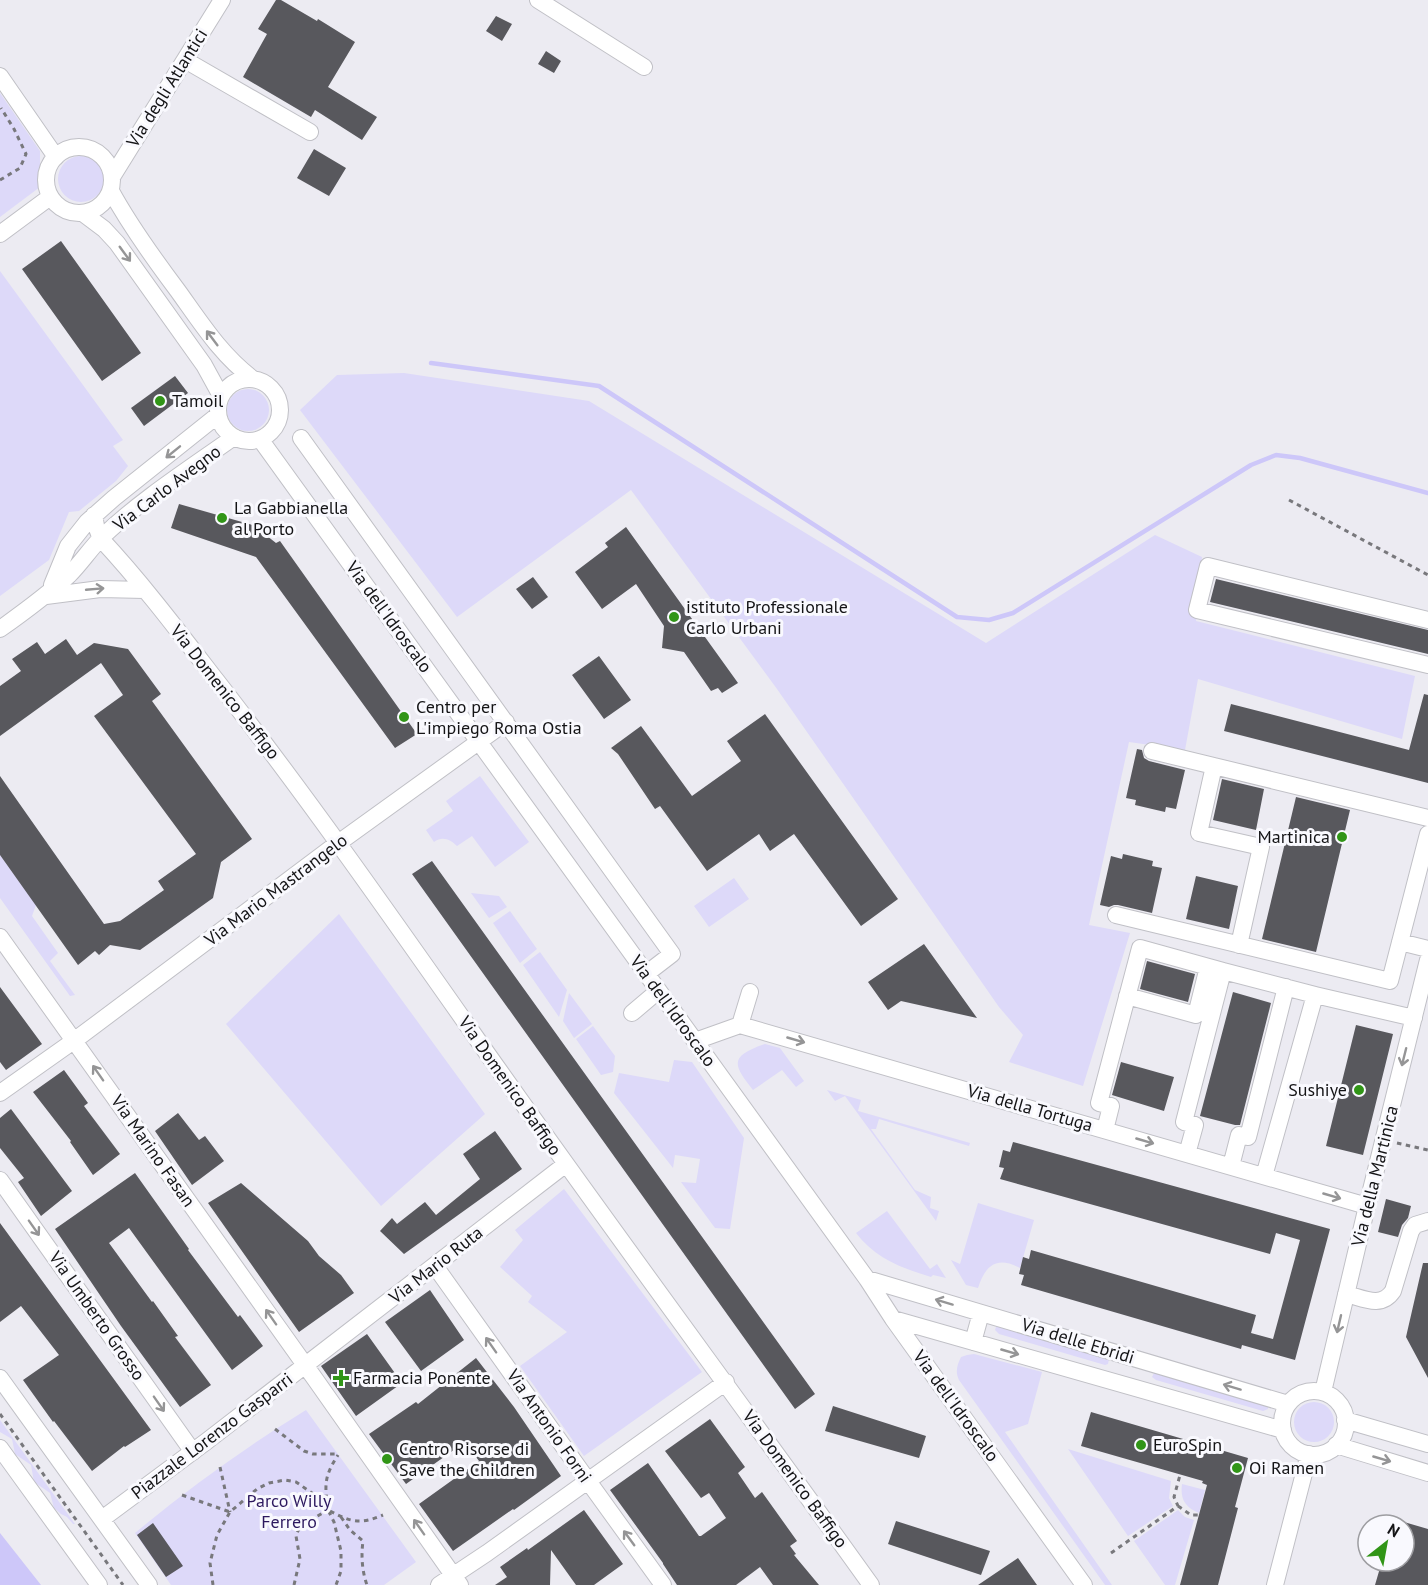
<svg xmlns="http://www.w3.org/2000/svg" width="1428" height="1585" viewBox="0 0 1428 1585" font-family="'PT Sans',sans-serif">
<rect width="100%" height="100%" fill="#ecebf2"/>
<path fill="#ddd9f9" d="M 0,93 L 40,151 L 40,187 L 0,217 Z
M58 179a23 23 0 1 1 46 0a23 23 0 1 1-46 0Z
M 0,271 L 123,440 L 113,446 L 128,466 L 116,481 L 79,511 L 69,512 L 49,560 L 0,596 Z
M 404,373 L 589,401 L 986,643 L 1155,535 L 1202,557 L 1196,621 L 1415,676 L 1402,739 L 1198,679 L 1185,750 L 1129,742 L 1089,925 L 1130,933 L 1083,1086 L 1009,1062 L 1023,1035 L 999,1007 L 777,689 L 631,490 L 457,617 L 300,410 L 337,375 Z
M227 410a21 21 0 1 1 42 0a21 21 0 1 1-42 0Z
M 480,776 L 529,842 L 495,867 L 472,836 L 457,846 C 450,839 442,836 434,842 L 426,830 L 453,811 L 446,801 Z
M 0,855 L 36,905 L 32,916 L 58,953 L 50,961 L 75,995 L 70,996 L 0,898 Z
M 734,878 L 749,899 L 709,927 L 694,906 Z
M 471,893 L 499,896 L 507,907 L 489,918 Z
M 510,911 L 537,949 L 520,963 L 493,923 Z
M 339,914 L 485,1114 L 381,1206 L 226,1024 Z
M 540,952 L 567,990 L 559,1017 L 523,965 Z
M 569,993 L 592,1024 L 574,1038 L 563,1021 Z
M 593,1026 L 615,1056 L 613,1072 L 601,1075 L 576,1039 Z
M 765,1044 L 780,1048 L 804,1081 L 796,1087 L 782,1070 L 753,1090 C 731,1063 731,1056 765,1044 Z
M 674,1060 L 692,1062 L 744,1138 L 730,1229 L 715,1228 L 681,1182 L 696,1183 L 700,1159 L 675,1155 L 673,1168 L 614,1093 L 619,1073 L 669,1082 Z
M 827,1090 L 861,1100 L 858,1111 L 970,1143 L 969,1146 L 879,1119 L 876,1129 L 871,1129 L 915,1190 L 931,1197 L 930,1208 L 939,1211 L 936,1221 L 845,1096 L 835,1101 Z
M 564,1189 L 702,1372 L 584,1456 L 520,1366 L 567,1332 L 528,1302 L 532,1296 L 500,1267 L 523,1240 L 515,1230 Z
M 978,1203 L 1034,1220 L 1020,1268 C 996,1255 985,1266 978,1288 L 966,1285 L 951,1260 L 960,1264 Z
M 887,1211 L 930,1269 L 937,1264 L 946,1278 L 933,1275 L 931,1277 C 901,1268 875,1258 856,1233 Z
M 999,1326 L 1109,1359 L 1108,1364 L 1105,1365 L 999,1334 L 995,1330 L 996,1327 Z
M 974,1354 L 1042,1372 L 1028,1424 L 1005,1432 L 1112,1585 L 1105,1585 L 959,1380 C 955,1372 957,1365 961,1357 L 967,1355 Z
M 1154,1373 L 1268,1406 L 1268,1409 L 1263,1411 L 1156,1380 L 1152,1377 Z
M1294 1422a20 20 0 1 1 40 0a20 20 0 1 1-40 0Z
M 306,1410 L 416,1562 L 384,1585 L 171,1585 L 135,1533 C 189,1488 246,1447 306,1410 Z
M 0,1420 L 75,1524 L 73,1524 L 67,1517 L 61,1514 L 54,1508 L 50,1493 L 34,1482 L 31,1465 L 15,1454 L 12,1439 L 0,1432 Z
M 1068,1449 L 1171,1481 L 1169,1498 L 1173,1506 L 1128,1536 Z
M 1182,1484 L 1205,1490 L 1199,1513 C 1185,1507 1180,1499 1182,1484 Z
M 1178,1510 L 1185,1517 L 1194,1520 L 1175,1585 L 1165,1585 L 1134,1541 Z"/>
<path fill="#cdc7f9" d="M 0,1533 L 41,1585 L 0,1585 Z"/>
<g fill="none" stroke-linecap="round" stroke-linejoin="round">
<path stroke="#cdc7f9" stroke-width="4.5" d="M 431,363 L 599,386 L 957,617 L 989,620 L 1013,613 L 1251,465 L 1276,455 L 1300,458 L 1428,493"/>
</g>
<path fill="#58585d" d="M 276,0 L 281,0 L 317,21 L 318,19 L 355,42 L 328,87 L 377,117 L 362,140 L 315,110 L 311,117 L 243,77 L 267,34 L 258,29 Z
M 496,16 L 512,24 L 502,41 L 486,31 Z
M 546,51 L 561,61 L 554,73 L 538,64 Z
M 314,149 L 346,168 L 329,196 L 297,178 Z
M 61,241 L 141,353 L 102,381 L 22,269 Z
M 175,376 L 188,393 L 144,426 L 131,408 Z
M 179,504 L 263,528 L 262,532 L 276,543 L 280,541 L 417,734 L 395,748 L 256,557 L 171,528 Z
M 626,527 L 738,683 L 722,693 L 718,688 L 711,691 L 684,652 L 662,648 L 664,626 L 636,584 L 602,609 L 575,572 L 608,547 L 605,543 Z
M 533,577 L 548,597 L 532,609 L 516,589 Z
M 1216,579 L 1428,630 L 1428,654 L 1210,602 Z
M 66,639 L 77,655 L 94,643 L 128,649 L 161,694 L 152,701 L 252,839 L 221,862 L 213,898 L 140,950 L 110,945 L 99,955 L 95,951 L 78,965 L 0,855 L 0,776 L 104,924 L 120,921 L 164,890 L 158,881 L 196,854 L 94,716 L 123,695 L 101,663 L 0,736 L 0,686 L 21,671 L 12,659 L 37,642 L 45,654 Z
M 599,656 L 631,700 L 604,719 L 572,675 Z
M 1424,694 L 1428,695 L 1428,783 L 1224,731 L 1231,704 L 1409,750 Z
M 765,714 L 898,899 L 861,926 L 794,834 L 770,851 L 759,834 L 707,871 L 660,806 L 655,809 L 618,754 L 611,748 L 641,726 L 692,796 L 741,761 L 727,741 Z
M 1137,749 L 1142,750 L 1144,758 L 1149,761 L 1185,770 L 1176,809 L 1166,807 L 1165,812 L 1135,805 L 1136,800 L 1126,798 Z
M 1222,779 L 1264,789 L 1256,830 L 1213,820 Z
M 1296,797 L 1350,810 L 1316,952 L 1262,939 Z
M 1123,854 L 1153,861 L 1152,866 L 1162,868 L 1152,913 L 1118,905 L 1114,905 L 1109,907 L 1100,905 L 1111,856 L 1122,859 Z
M 432,861 L 815,1394 L 795,1409 L 412,874 Z
M 1196,876 L 1238,886 L 1229,929 L 1186,919 Z
M 924,944 L 977,1018 L 901,1001 L 888,1010 L 868,982 Z
M 1147,961 L 1195,974 L 1188,1002 L 1140,989 Z
M 0,987 L 42,1044 L 6,1070 L 0,1062 Z
M 1233,992 L 1271,1003 L 1240,1125 L 1235,1125 L 1200,1116 Z
M 1356,1025 L 1393,1034 L 1363,1155 L 1326,1146 Z
M 1121,1062 L 1174,1077 L 1164,1111 L 1112,1095 Z
M 64,1070 L 88,1103 L 84,1106 L 120,1154 L 93,1175 L 70,1142 L 71,1141 L 33,1092 Z
M 11,1109 L 72,1191 L 41,1216 L 18,1182 L 24,1178 L 0,1148 L 0,1118 Z
M 178,1113 L 199,1140 L 205,1136 L 224,1161 L 192,1185 L 155,1131 Z
M 495,1131 L 522,1169 L 404,1254 L 380,1231 L 392,1218 L 397,1224 L 425,1202 L 436,1215 L 480,1179 L 463,1154 Z
M 1013,1142 L 1330,1229 L 1295,1360 L 1242,1345 L 1241,1349 L 1021,1285 L 1024,1275 L 1019,1274 L 1023,1257 L 1029,1259 L 1031,1250 L 1256,1315 L 1251,1333 L 1273,1339 L 1300,1240 L 1276,1233 L 1270,1254 L 1000,1179 L 1004,1168 L 999,1167 L 1003,1150 L 1010,1152 Z
M 135,1173 L 189,1249 L 188,1250 L 238,1317 L 240,1315 L 263,1346 L 232,1370 L 129,1228 L 109,1243 L 152,1302 L 153,1301 L 178,1336 L 175,1337 L 211,1385 L 180,1407 L 121,1326 L 55,1229 Z
M 241,1183 L 308,1241 L 319,1256 L 341,1275 L 354,1293 L 299,1332 L 208,1203 Z
M 1386,1199 L 1411,1206 L 1408,1218 L 1402,1225 L 1398,1237 L 1378,1232 Z
M 0,1223 L 151,1430 L 125,1447 L 124,1446 L 92,1471 L 54,1421 L 53,1422 L 23,1380 L 59,1355 L 21,1306 L 0,1322 Z
M 1423,1263 L 1428,1263 L 1428,1378 L 1406,1337 Z
M 430,1290 L 464,1340 L 421,1371 L 385,1322 Z
M 367,1334 L 402,1383 L 356,1416 L 321,1366 Z
M 476,1358 L 514,1407 L 561,1476 L 514,1510 L 513,1509 L 453,1551 L 419,1504 L 479,1461 L 465,1442 L 406,1484 L 369,1434 L 416,1402 L 418,1404 Z
M 833,1406 L 926,1436 L 919,1458 L 825,1431 Z
M 1091,1412 L 1248,1458 L 1235,1507 L 1238,1508 L 1218,1585 L 1180,1585 L 1207,1485 L 1202,1483 L 1203,1481 L 1081,1446 Z
M 710,1419 L 745,1467 L 738,1473 L 755,1498 L 762,1492 L 797,1541 L 790,1546 L 796,1554 L 794,1555 L 819,1585 L 773,1585 L 760,1567 L 736,1585 L 677,1585 L 663,1564 L 663,1563 L 610,1490 L 648,1463 L 699,1536 L 701,1536 L 726,1518 L 709,1493 L 701,1498 L 665,1451 Z
M 584,1510 L 623,1564 L 594,1585 L 576,1585 L 551,1550 L 550,1585 L 495,1585 L 507,1577 L 500,1567 L 527,1548 L 528,1550 Z
M 896,1521 L 990,1551 L 981,1575 L 888,1544 Z
M 1404,1522 L 1428,1529 L 1428,1585 L 1375,1585 L 1382,1561 L 1404,1561 Z
M 153,1523 L 183,1566 L 166,1577 L 137,1535 Z
M 1018,1558 L 1037,1585 L 978,1585 Z"/>
<g fill="none" stroke-linecap="round" stroke-linejoin="round">
<g stroke="#c0c0c6" stroke-width="18">
<path id="minor" d="M 538,0 L 644,67
M 185,60 L 310,132
M 0,76 L 56,157
M46 180a33 33 0 1 1 66 0a33 33 0 1 1-66 0Z
M 112,177 L 222,0
M 111,191 C 130,226 154,259 178,291 C 201,323 221,355 253,379
M 84,214 L 104,229 L 117,243 L 204,365 L 221,396
M 0,234 L 50,197
M218 410a31 31 0 1 1 62 0a31 31 0 1 1-62 0Z
M 301,438 L 672,954 L 646,974
M 260,439 L 867,1279 L 893,1319 L 1084,1585
M 94,515 L 96,526 L 101,539 C 142,583 179,632 216,680 C 305,794 387,911 470,1029 C 601,1216 738,1399 871,1585
M 52,585 L 68,546 L 87,522 L 114,498 L 218,415
M 46,596 L 100,589 L 145,590
M 1428,620 L 1208,566 L 1197,610 L 1428,665
M 0,629 C 24,612 47,595 69,575 C 81,563 90,549 102,537 C 142,499 189,469 234,437
M 1152,751 L 1428,818
M 1214,766 L 1199,833 L 1261,847 L 1239,945
M 1116,915 L 1390,981 L 1428,834
M 0,937 L 315,1379 L 460,1585
M 1400,942 L 1428,949
M 1127,996 L 1196,1015 L 1208,967
M 632,1013 L 658,991
M 740,1025 L 750,992
M 695,1041 L 740,1025 L 1367,1206
M 0,1093 L 75,1040 L 330,849 L 506,722
M 1105,1130 L 1111,1106 L 1099,1103 L 1140,948 L 1223,971
M 1187,1154 L 1195,1125 L 1184,1122 L 1223,971 L 1315,995 L 1414,1018
M 1231,1166 L 1239,1135 L 1248,1137 L 1286,987
M 1264,1176 L 1315,995
M 0,1180 L 193,1452
M 435,1266 L 588,1481 L 663,1585
M 867,1279 L 1288,1404
M 1346,1294 C 1363,1298 1381,1309 1393,1291 L 1411,1231 L 1415,1225 L 1428,1221
M 893,1319 L 1283,1430
M 973,1342 L 981,1313
M 0,1378 L 149,1585
M1282 1423a32 32 0 1 1 64 0a32 32 0 1 1-64 0Z
M 1323,1392 L 1367,1206 L 1428,960
M 1345,1420 L 1428,1444
M 1336,1445 L 1428,1473
M 0,1448 L 99,1585
M 102,1519 L 207,1441 L 566,1164
M 439,1585 L 487,1553 L 726,1382
M 1275,1585 L 1309,1454"/>
</g>
<path stroke="#78787c" stroke-width="3" stroke-dasharray="4.5 4.5" stroke-linecap="butt" d="M 0,180 L 20,168 L 26,154 L 14,129 L 1,108
M 1289,500 L 1428,575
M 1397,1143 L 1428,1150
M 0,1414 L 123,1585
M 275,1429 L 304,1451 L 313,1454 L 339,1454
M 220,1467 L 230,1512
M 182,1495 L 230,1512
M 1178,1506 L 1191,1515 L 1198,1515
M 328,1508 C 324,1484 325,1475 338,1455
M 330,1511 C 351,1522 360,1525 383,1515
M 341,1517 L 350,1530 L 363,1541 C 361,1556 362,1571 367,1585
M 1111,1553 L 1178,1506 L 1174,1497 L 1180,1475
M 213,1585 L 210,1563 L 217,1535 L 230,1512 L 257,1489 L 269,1483 L 285,1480 L 296,1482 L 315,1495 L 328,1510 L 334,1522 L 341,1551 L 341,1571 L 336,1585
M 294,1585 L 300,1559 L 296,1536 L 300,1526 L 328,1510"/>
<use href="#minor" stroke="#fff" stroke-width="16"/>
</g>
<defs><path id="oneway-shaft" d="M-6 0H5M1.5-3L5.5 0L1.5 3" fill="none" stroke-width="1.6" stroke-linecap="round" stroke-linejoin="round" transform="scale(1.5)"/></defs>
<g stroke="#959596">
<use href="#oneway-shaft" transform="translate(125 254) rotate(54)"/>
<use href="#oneway-shaft" transform="translate(212 338) rotate(-127)"/>
<use href="#oneway-shaft" transform="translate(173 452) rotate(141)"/>
<use href="#oneway-shaft" transform="translate(95 589) rotate(-5)"/>
<use href="#oneway-shaft" transform="translate(796 1040) rotate(16)"/>
<use href="#oneway-shaft" transform="translate(1404 1057) rotate(104)"/>
<use href="#oneway-shaft" transform="translate(98 1073) rotate(-125)"/>
<use href="#oneway-shaft" transform="translate(1145 1141) rotate(16)"/>
<use href="#oneway-shaft" transform="translate(1332 1196) rotate(16)"/>
<use href="#oneway-shaft" transform="translate(34 1228) rotate(55)"/>
<use href="#oneway-shaft" transform="translate(944 1302) rotate(-163)"/>
<use href="#oneway-shaft" transform="translate(271 1317) rotate(-125)"/>
<use href="#oneway-shaft" transform="translate(1339 1324) rotate(103)"/>
<use href="#oneway-shaft" transform="translate(491 1345) rotate(-125)"/>
<use href="#oneway-shaft" transform="translate(1010 1352) rotate(16)"/>
<use href="#oneway-shaft" transform="translate(1232 1387) rotate(-163)"/>
<use href="#oneway-shaft" transform="translate(159 1404) rotate(55)"/>
<use href="#oneway-shaft" transform="translate(1382 1459) rotate(16)"/>
<use href="#oneway-shaft" transform="translate(419 1527) rotate(-125)"/>
<use href="#oneway-shaft" transform="translate(629 1538) rotate(-126)"/>
</g>
<g fill="#319517" stroke="#f9f9fe" stroke-width="2">
<circle cx="160" cy="401" r="6"/>
<circle cx="222" cy="518" r="6"/>
<circle cx="674" cy="617" r="6"/>
<circle cx="404" cy="717" r="6"/>
<circle cx="1342" cy="837" r="6"/>
<circle cx="1359" cy="1090" r="6"/>
<path d="M338 1369h6v6h6v6h-6v6h-6v-6h-6v-6h6z"/>
<circle cx="1141" cy="1445" r="6"/>
<circle cx="387" cy="1459" r="6"/>
<circle cx="1237" cy="1468" r="6"/>
</g>
<g text-anchor="middle" stroke-width="6" stroke-linejoin="round" paint-order="stroke">
<g font-size="18" fill="#141416" stroke="#f9f9fe">
<text transform="translate(167 88) rotate(-58)" y="6">Via degli Atlantici</text>
<text transform="translate(167 488) rotate(-37)" y="6">Via Carlo Avegno</text>
<text transform="translate(389 617) rotate(54)" y="6">Via dell'Idroscalo</text>
<text transform="translate(225 692) rotate(52)" y="6">Via Domenico Baffigo</text>
<text transform="translate(276 890) rotate(-37)" y="6">Via Mario Mastrangelo</text>
<text transform="translate(673 1011) rotate(54)" y="6">Via dell'Idroscalo</text>
<text transform="translate(510 1086) rotate(55)" y="6">Via Domenico Baffigo</text>
<text transform="translate(1030 1108) rotate(16)" y="6">Via della Tortuga</text>
<text transform="translate(153 1151) rotate(55)" y="6">Via Marino Fasan</text>
<text transform="translate(1375 1176) rotate(-76)" y="6">Via della Martinica</text>
<text transform="translate(436 1265) rotate(-38)" y="6">Via Mario Ruta</text>
<text transform="translate(97 1316) rotate(55)" y="6">Via Umberto Grosso</text>
<text transform="translate(1078 1341) rotate(17)" y="6">Via delle Ebridi</text>
<text transform="translate(956 1406) rotate(54)" y="6">Via dell'Idroscalo</text>
<text transform="translate(549 1426) rotate(55)" y="6">Via Antonio Forni</text>
<text transform="translate(212 1436) rotate(-37)" y="6">Piazzale Lorenzo Gasparri</text>
<text transform="translate(795 1479) rotate(54)" y="6">Via Domenico Baffigo</text>
</g>
<g font-size="18" fill="#141416" stroke="#f9f9fe" text-anchor="start">
<text x="172" y="407">Tamoil</text>
<text x="234" y="514">La Gabbianella<tspan x="234" dy="21">al Porto</tspan></text>
<text x="686" y="613">istituto Professionale<tspan x="686" dy="21">Carlo Urbani</tspan></text>
<text x="416" y="713">Centro per<tspan x="416" dy="21">L'impiego Roma Ostia</tspan></text>
<text x="1330" y="843" text-anchor="end">Martinica</text>
<text x="1347" y="1096" text-anchor="end">Sushiye</text>
<text x="353" y="1384">Farmacia Ponente</text>
<text x="1153" y="1451">EuroSpin</text>
<text x="399" y="1455">Centro Risorse di<tspan x="399" dy="21">Save the Children</tspan></text>
<text x="1249" y="1474">Oi Ramen</text>
</g>
<g font-size="18" fill="#2c185e" stroke="#f9f9fe">
<text x="289" y="1507">Parco Willy<tspan x="289" dy="21">Ferrero</tspan></text>
</g>
</g>
<g transform="translate(1386 1543) rotate(31)"><circle r="28" fill="#f9f9fe" stroke="#9d9da1" stroke-width="1.5"/>
<path d="M0-4.5L10 22L0 15L-10 22Z" fill="#319517"/>
<text y="-9" font-size="16" font-weight="bold" text-anchor="middle" fill="#141416">N</text>
</g>
</svg>
